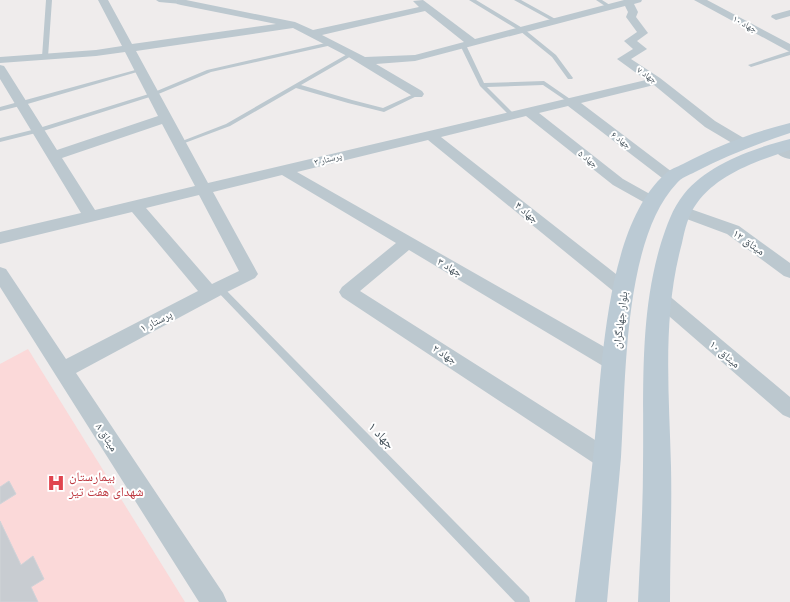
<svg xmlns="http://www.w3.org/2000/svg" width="790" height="602" viewBox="0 0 790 602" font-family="Quicksand,'Noto Naskh Arabic',sans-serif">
<rect width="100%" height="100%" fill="#efecec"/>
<path fill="#fbd9d9" d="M 28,349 L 185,602 L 0,602 L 0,364 Z"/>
<path fill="#c8ccd1" stroke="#d0d3d8" d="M 9,481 L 16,494 L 0,504 L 0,487 Z
M 0,521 L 21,565 L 33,556 L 44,579 L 31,587 L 38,602 L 0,602 Z"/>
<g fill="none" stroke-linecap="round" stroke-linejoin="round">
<path fill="#bcc8cf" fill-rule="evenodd" d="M 46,0 L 52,0 L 48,57 L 45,59 L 42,57 Z
M 156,0 L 176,0 L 184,2 L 181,4 L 159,2 Z
M 469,0 L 476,0 L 524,29 L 556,55 L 573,78 L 572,79 L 568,79 L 552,57 L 520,31 Z
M 514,0 L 521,0 L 559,21 L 554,22 Z
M 596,0 L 602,0 L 613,7 L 608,8 Z
M 330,42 L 332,43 L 332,45 L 211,72 L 156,95 L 40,132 L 0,142 L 0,138 L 36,129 L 152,93 L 207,70 Z
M 463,43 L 466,45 L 484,83 L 544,81 L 573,101 L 568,102 L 543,85 L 487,87 L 515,115 L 510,116 L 480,86 L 460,45 Z
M 790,51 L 790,55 L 751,67 L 748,65 Z
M 351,52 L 354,54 L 353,55 L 301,85 L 352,100 L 383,108 L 416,93 L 421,94 L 384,112 L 348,103 L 296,88 L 230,126 L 182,144 L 178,144 L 177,143 L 226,124 Z
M 139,69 L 144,70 L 24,105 L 0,111 L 0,107 Z
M 219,285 L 222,286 L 529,597 L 530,602 L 515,602 L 216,290 L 215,288 Z"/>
<path fill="#bcc8cf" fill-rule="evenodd" d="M 98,0 L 108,0 L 132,44 L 276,24 L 181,5 L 177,4 L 176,2 L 177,0 L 186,0 L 295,22 L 313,30 L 419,7 L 413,1 L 423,0 L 475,39 L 624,0 L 642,0 L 641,2 L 634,4 L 638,12 L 636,17 L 648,33 L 637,41 L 647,49 L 631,59 L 660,78 L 715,121 L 747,140 L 749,143 L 747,146 L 742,147 L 737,146 L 705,127 L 654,85 L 581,103 L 676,175 L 678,178 L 676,181 L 671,182 L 666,181 L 568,106 L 539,113 L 623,179 L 657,198 L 660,201 L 657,204 L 652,206 L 647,204 L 613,185 L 526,116 L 441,137 L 630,285 L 633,290 L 630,295 L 624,296 L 618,295 L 428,140 L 297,172 L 622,357 L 625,363 L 622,369 L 615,371 L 608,369 L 409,250 L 360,291 L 614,452 L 617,459 L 614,466 L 606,469 L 598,466 L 342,297 L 339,292 L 342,287 L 396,243 L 282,175 L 213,192 L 258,274 L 255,278 L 225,293 L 76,373 L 223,593 L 227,602 L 199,602 L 0,287 L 0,267 L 6,269 L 66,359 L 198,291 L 132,212 L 0,244 L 0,232 L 81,213 L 0,79 L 0,65 L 4,66 L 6,69 L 57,150 L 158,116 L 125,52 L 96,56 L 0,63 L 0,57 L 96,50 L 122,46 ZM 625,6 L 628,12 L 626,17 L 637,32 L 624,41 L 633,49 L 617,59 L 646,80 L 208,183 L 136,51 L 293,28 L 347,56 L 414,97 L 422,97 L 424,94 L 422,91 L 376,64 L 415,61 ZM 425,11 L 464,42 L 415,55 L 365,57 L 322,35 ZM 162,124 L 195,186 L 95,210 L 62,158 ZM 199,195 L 239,271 L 212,284 L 146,208 Z
M 694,0 L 707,0 L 790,44 L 790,52 Z
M 790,10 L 790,16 L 776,20 L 771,17 L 772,15 Z
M 779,144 L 790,149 L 790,159 C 783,158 776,154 772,148 L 774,145 Z
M 682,206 L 739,226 L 790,263 L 790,278 L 784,276 L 727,234 L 676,215 L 674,211 L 676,207 Z
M 661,292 L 667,294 L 790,397 L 790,418 L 783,415 L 655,304 L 652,299 L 655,294 Z"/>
<path fill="#bbcad4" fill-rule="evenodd" d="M 790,123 L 790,133 C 757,144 726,156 695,172 C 689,175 681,178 677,183 C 623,240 626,381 621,457 C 617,506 611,554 607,602 L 575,602 C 581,554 588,506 593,458 C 602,379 603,230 665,174 C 670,169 677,167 683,164 C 717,146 753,132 790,123 Z
M 790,139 L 790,150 C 757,161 718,174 697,203 C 688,215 685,229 682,243 C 662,316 669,391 671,466 C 672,511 670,557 670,602 L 638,602 C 640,557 643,511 643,466 C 644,391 639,316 661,243 C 667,225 672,209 684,194 C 708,164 754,148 790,139 Z"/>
</g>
<defs>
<g id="hospital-bare" transform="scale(1.38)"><path d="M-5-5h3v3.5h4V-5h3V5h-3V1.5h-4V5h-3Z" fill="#e0444e" stroke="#fff" stroke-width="2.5" paint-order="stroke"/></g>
</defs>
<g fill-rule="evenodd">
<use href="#hospital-bare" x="56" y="483"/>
</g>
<g text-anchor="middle" stroke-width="4" stroke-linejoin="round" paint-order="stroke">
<g font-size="9" fill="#44515a" stroke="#fff">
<text transform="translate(745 24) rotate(28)" y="3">جهاد ۱۰</text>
<text transform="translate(647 75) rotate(34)" y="3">جهاد ۷</text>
<text transform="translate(621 140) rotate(37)" y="3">جهاد ۶</text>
<text transform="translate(328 159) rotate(-14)" y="3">پرستار ۳</text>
<text transform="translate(588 159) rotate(38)" y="3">جهاد ۵</text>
</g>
<g font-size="11" fill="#44515a" stroke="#fff">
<text transform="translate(527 212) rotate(39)" y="4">جهاد ۴</text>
<text transform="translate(749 242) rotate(35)" y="4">میثاق ۱۲</text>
<text transform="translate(450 267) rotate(30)" y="4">جهاد ۳</text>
<text transform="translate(620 320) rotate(-83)" y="4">بلوار جهادگران</text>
<text transform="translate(156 321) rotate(-27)" y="4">پرستار ۱</text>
<text transform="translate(445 354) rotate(33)" y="4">جهاد ۲</text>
<text transform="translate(725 354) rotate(40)" y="4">میثاق ۱۰</text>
<text transform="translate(107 437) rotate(57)" y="4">میثاق ۸</text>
</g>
<g font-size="13" fill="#44515a" stroke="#fff">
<text transform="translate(382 435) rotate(46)" y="5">جهاد ۱</text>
</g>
<g font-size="13" fill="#be3a42" stroke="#fff" text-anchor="start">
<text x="69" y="481">بیمارستان<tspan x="69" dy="15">شهدای هفت تیر</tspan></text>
</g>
</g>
</svg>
